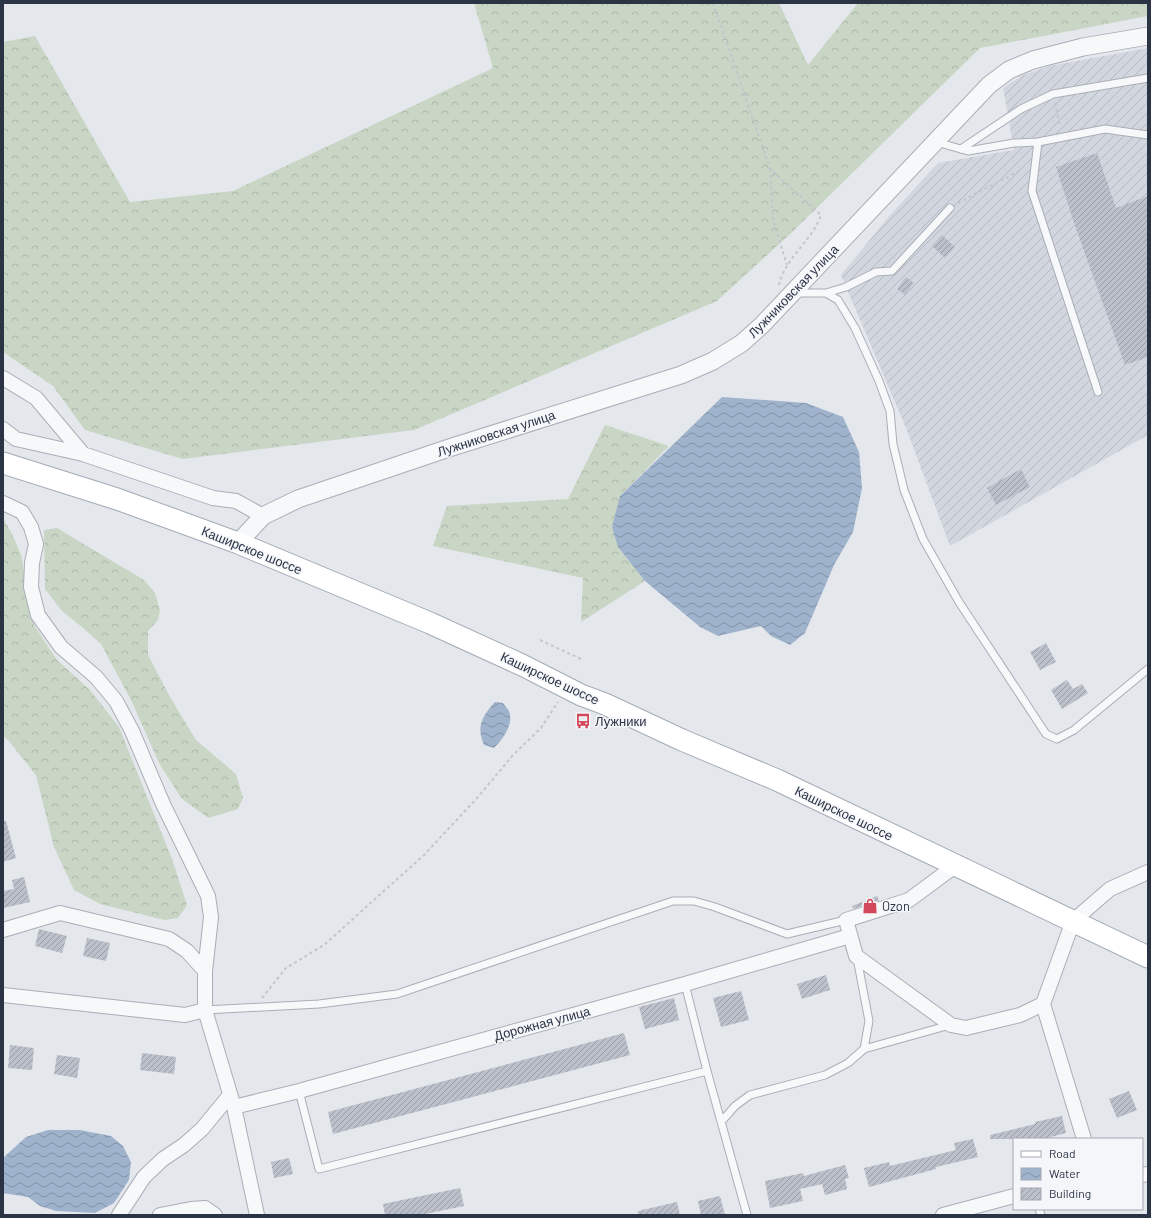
<svg xmlns="http://www.w3.org/2000/svg" width="1151" height="1218" viewBox="0 0 1151 1218" font-family="Barlow,sans-serif">
<defs>
<pattern id="industrial-furrows" width="10" height="10" patternUnits="userSpaceOnUse"><rect width="10" height="10" fill="#d2d6de"/><path d="M-1 1l2-2M0 10L10 0M9 11l2-2" fill="none" stroke="#b4b8c0"/></pattern>
<pattern id="forest-crowns" width="20" height="18" patternUnits="userSpaceOnUse"><rect width="20" height="18" fill="#c9d6c5"/><path d="M2 6a3 3 0 1 1 6 0M12 15a3 3 0 1 1 6 0" fill="none" stroke="#adb8ab"/></pattern>
<pattern id="water-waves" width="16" height="10" patternUnits="userSpaceOnUse"><rect width="16" height="10" fill="#9fb4cc"/><path d="M0 5q4-4 8 0t8 0" fill="none" stroke="#8293a7"/></pattern>
<pattern id="building-hatch" width="6" height="6" patternUnits="userSpaceOnUse"><rect width="6" height="6" fill="#bbc0ca"/><path d="M-1 1l2-2M0 6l6-6M5 7l2-2" fill="none" stroke="#989da6"/></pattern>
</defs>
<rect width="100%" height="100%" fill="#e4e7ec"/>
<path fill="url(#industrial-furrows)" d="M 1148,48 L 1148,435 L 950,546 L 906,428 L 841,275 L 891,214 L 938,163 L 1014,150 L 1003,88 L 1021,76 L 1049,66 Z"/>
<path fill="url(#forest-crowns)" d="M 474,3 L 779,3 L 808,65 L 858,3 L 1148,3 L 1148,16 L 980,48 L 788,236 L 717,301 L 414,430 L 183,459 L 85,430 L 53,386 L 3,352 L 3,42 L 35,36 L 130,202 L 233,191 L 493,68 Z
M 605,425 L 669,446 L 620,496 L 618,547 L 645,581 L 581,622 L 583,578 L 433,546 L 447,506 L 568,499 Z
M 3,518 L 13,536 L 21,555 L 27,590 L 34,625 L 57,660 L 90,690 L 119,727 L 172,859 L 187,905 L 178,918 L 165,920 L 100,904 L 74,890 L 54,847 L 36,775 L 8,740 L 3,736 Z
M 57,528 L 144,580 L 155,593 L 160,610 L 158,620 L 148,631 L 148,655 L 170,697 L 196,740 L 236,774 L 243,798 L 238,809 L 208,818 L 181,798 L 159,763 L 132,702 L 101,644 L 82,627 L 62,611 L 45,589 L 44,530 Z"/>
<path fill="url(#water-waves)" d="M 722,397 L 806,403 L 843,417 L 859,452 L 862,488 L 853,532 L 834,565 L 805,633 L 790,645 L 771,636 L 761,626 L 718,636 L 700,627 L 645,581 L 618,547 L 612,527 L 620,496 Z
M 495,702 L 503,703 C 505,706 508,709 509,711 C 514,724 503,739 494,748 L 484,745 C 476,727 482,716 495,702 Z
M 48,1130 L 80,1130 L 111,1136 L 123,1146 L 131,1162 L 129,1180 L 114,1203 L 95,1213 L 56,1211 L 40,1206 L 28,1197 L 3,1193 L 3,1158 L 26,1137 Z"/>
<path fill="url(#building-hatch)" d="M 1097,153 L 1116,208 L 1148,196 L 1148,357 L 1125,365 L 1074,223 L 1056,167 Z
M 942,235 L 955,247 L 945,258 L 932,246 Z
M 906,277 L 914,283 L 905,295 L 897,289 Z
M 1021,469 L 1030,487 L 996,505 L 987,488 Z
M 1046,643 L 1056,662 L 1040,670 L 1030,652 Z
M 1067,680 L 1073,689 L 1082,684 L 1088,693 L 1062,709 L 1051,690 Z
M 3,821 L 6,821 L 16,858 L 3,862 Z
M 24,877 L 30,902 L 3,908 L 3,891 L 14,889 L 12,880 Z
M 877,896 L 879,901 L 853,909 L 852,906 Z
M 39,929 L 67,936 L 62,953 L 35,946 Z
M 87,938 L 110,943 L 106,961 L 83,956 Z
M 826,975 L 830,990 L 802,999 L 797,984 Z
M 741,991 L 749,1020 L 721,1027 L 713,998 Z
M 674,998 L 679,1020 L 645,1029 L 639,1007 Z
M 624,1033 L 630,1055 L 333,1134 L 328,1112 Z
M 10,1045 L 34,1048 L 32,1070 L 8,1068 Z
M 142,1053 L 176,1057 L 174,1074 L 140,1070 Z
M 57,1055 L 80,1058 L 77,1078 L 54,1074 Z
M 1129,1091 L 1137,1110 L 1117,1118 L 1109,1099 Z
M 1062,1116 L 1066,1133 L 1043,1139 L 990,1139 L 990,1135 L 1035,1124 L 1035,1122 Z
M 973,1139 L 978,1157 L 936,1167 L 936,1169 L 869,1187 L 864,1168 L 889,1162 L 890,1166 L 956,1150 L 954,1143 Z
M 289,1158 L 293,1174 L 274,1178 L 271,1162 Z
M 845,1165 L 849,1178 L 845,1179 L 847,1189 L 825,1195 L 822,1184 L 800,1189 L 803,1201 L 770,1208 L 765,1181 L 803,1173 L 804,1176 Z
M 460,1188 L 464,1206 L 420,1215 L 385,1215 L 383,1204 Z
M 720,1196 L 725,1215 L 701,1215 L 698,1201 Z
M 677,1202 L 680,1215 L 638,1215 L 638,1211 Z"/>
<g fill="none" stroke-linecap="round" stroke-linejoin="round">
<g stroke="#a9aeb7" stroke-width="9">
<path id="service" d="M 936,142 L 968,151 L 1014,143 L 1038,142 L 1032,191 L 1098,392
M 1038,142 L 1105,129 L 1148,135
M 961,149 L 1021,109 L 1053,94 L 1148,78
M 795,293 L 826,293 L 838,300 L 855,328 L 879,381 L 890,411 L 893,444 L 904,490 L 923,539 L 959,602 L 1046,734 L 1057,739 L 1074,730 L 1148,669
M 826,293 L 846,287 L 876,272 L 892,271 L 950,208
M 685,984 L 707,1071 L 747,1215
M 205,1010 L 319,1004 L 397,994 L 673,901 L 694,901 L 715,907 L 787,934 L 846,920
M 864,1049 L 950,1025
M 299,1091 L 319,1169 L 707,1071
M 721,1122 L 735,1106 L 750,1095 L 825,1075 L 848,1063 L 864,1049 L 869,1021 L 857,958
M 1039,1209 L 1041,1215"/>
</g>
<g stroke="#a9aeb7" stroke-width="16">
<path id="minor" d="M 3,378 L 36,398 L 83,454
M 3,429 L 16,439 L 83,454 L 213,498 L 236,501 L 263,516
M 3,503 L 22,512 L 31,527 L 36,544 L 32,563 L 31,587 L 38,615 L 61,647 L 96,677 L 116,701 L 132,731 L 163,804 L 208,896 L 211,917 L 205,971
M 955,866 L 909,900 L 846,920 L 856,956 L 951,1025 L 966,1028 L 1020,1015 L 1043,1004
M 3,930 L 60,913 L 169,939 L 187,951 L 205,971 L 205,1010 L 234,1107 L 257,1215
M 3,995 L 185,1015 L 205,1010
M 234,1107 L 299,1091 L 685,984 L 850,936
M 1084,1139 L 1043,1004 L 1073,921 L 1110,889 L 1148,872
M 1142,1175 L 1148,1174
M 119,1215 L 144,1177 L 163,1159 L 184,1145 L 202,1129 L 230,1095
M 160,1215 L 191,1209 L 205,1208 L 215,1215
M 943,1215 L 1014,1196"/>
</g>
<g stroke="#a9aeb7" stroke-width="19">
<path id="tertiary" d="M 238,543 L 263,516 L 298,499 L 449,448 L 681,375 L 713,361 L 742,343 L 762,325 L 989,85 L 1009,70 L 1033,60 L 1083,47 L 1148,36"/>
</g>
<g stroke="#a3abb8" stroke-width="23">
<path id="primary" d="M 3,463 L 117,499 L 238,543 L 430,623 L 522,665 L 581,695 L 605,704 L 682,740 L 777,780 L 1148,957"/>
</g>
<path stroke="#c2c5cb" stroke-width="2" stroke-dasharray="3 3" stroke-linecap="butt" d="M 712,3 L 718,17 L 770,169 L 821,215 C 812,241 785,258 779,285
M 1055,103 L 1060,125
M 770,169 L 773,220 L 787,265
M 958,203 L 1019,171
M 540,640 L 583,660
M 262,998 L 286,968 L 324,945 L 424,855 L 478,797 L 513,755 L 541,728 L 558,702"/>
<use href="#service" stroke="#f7f8fa" stroke-width="7"/>
<use href="#minor" stroke="#f7f8fa" stroke-width="14"/>
<use href="#tertiary" stroke="#f7f8fa" stroke-width="17"/>
<use href="#primary" stroke="#fff" stroke-width="21"/>
</g>
<defs>
<g id="bus-bare" transform="scale(1.2)"><path d="M-5-6H5V4H4V6H2V4H-2V6H-4V4H-5ZM-3.5-4V0h7V-4ZM-3.5 1.2v1.5H-2V1.2ZM2 1.2v1.5H3.5V1.2Z" fill="#d1495b" stroke="#f4f6f9" stroke-width="2.5" paint-order="stroke"/></g>
<g id="shop-bare" transform="scale(1.2)"><path d="M-5-2.5h2.3a2.7 3.5 0 0 1 5.4 0H5L5.5 6h-11ZM-1.5-2.5h3a1.5 2.3 0 0 0-3 0Z" fill="#d1495b" stroke="#f4f6f9" stroke-width="2.5" paint-order="stroke"/></g>
</defs>
<g fill-rule="evenodd">
<use href="#bus-bare" x="583" y="721"/>
<use href="#shop-bare" x="870" y="906"/>
</g>
<g text-anchor="middle" stroke-width="3" stroke-linejoin="round" paint-order="stroke">
<g font-size="13" fill="#2b3445" stroke="#f4f6f9">
<text transform="translate(793 291) rotate(-46)" y="5">Лужниковская улица</text>
<text transform="translate(496 433) rotate(-18)" y="5">Лужниковская улица</text>
<text transform="translate(252 550) rotate(22)" y="5">Каширское шоссе</text>
<text transform="translate(550 678) rotate(25)" y="5">Каширское шоссе</text>
<text transform="translate(844 813) rotate(26)" y="5">Каширское шоссе</text>
<text transform="translate(542 1023) rotate(-15)" y="5">Дорожная улица</text>
</g>
<g font-size="13" fill="#2b3445" stroke="#f4f6f9" text-anchor="start">
<text x="595" y="726">Лужники</text>
<text x="882" y="911">Ozon</text>
</g>
</g>
<rect width="1151" height="1218" fill="none" stroke="#2b3445" stroke-width="8"/>
<rect x="1013" y="1138" width="130" height="72" fill="#f4f6f9" stroke="#a4a8b1"/>
<rect x="1021" y="1151" width="20" height="6" fill="#ffffff" stroke="#a4a8b1"/>
<text x="1049" y="1158" font-size="12" fill="#2b3445">Road</text>
<rect x="1021" y="1168" width="20" height="12" fill="url(#water-waves)" stroke="#a4a8b1"/>
<text x="1049" y="1178" font-size="12" fill="#2b3445">Water</text>
<rect x="1021" y="1188" width="20" height="12" fill="url(#building-hatch)" stroke="#a4a8b1"/>
<text x="1049" y="1198" font-size="12" fill="#2b3445">Building</text>
</svg>
